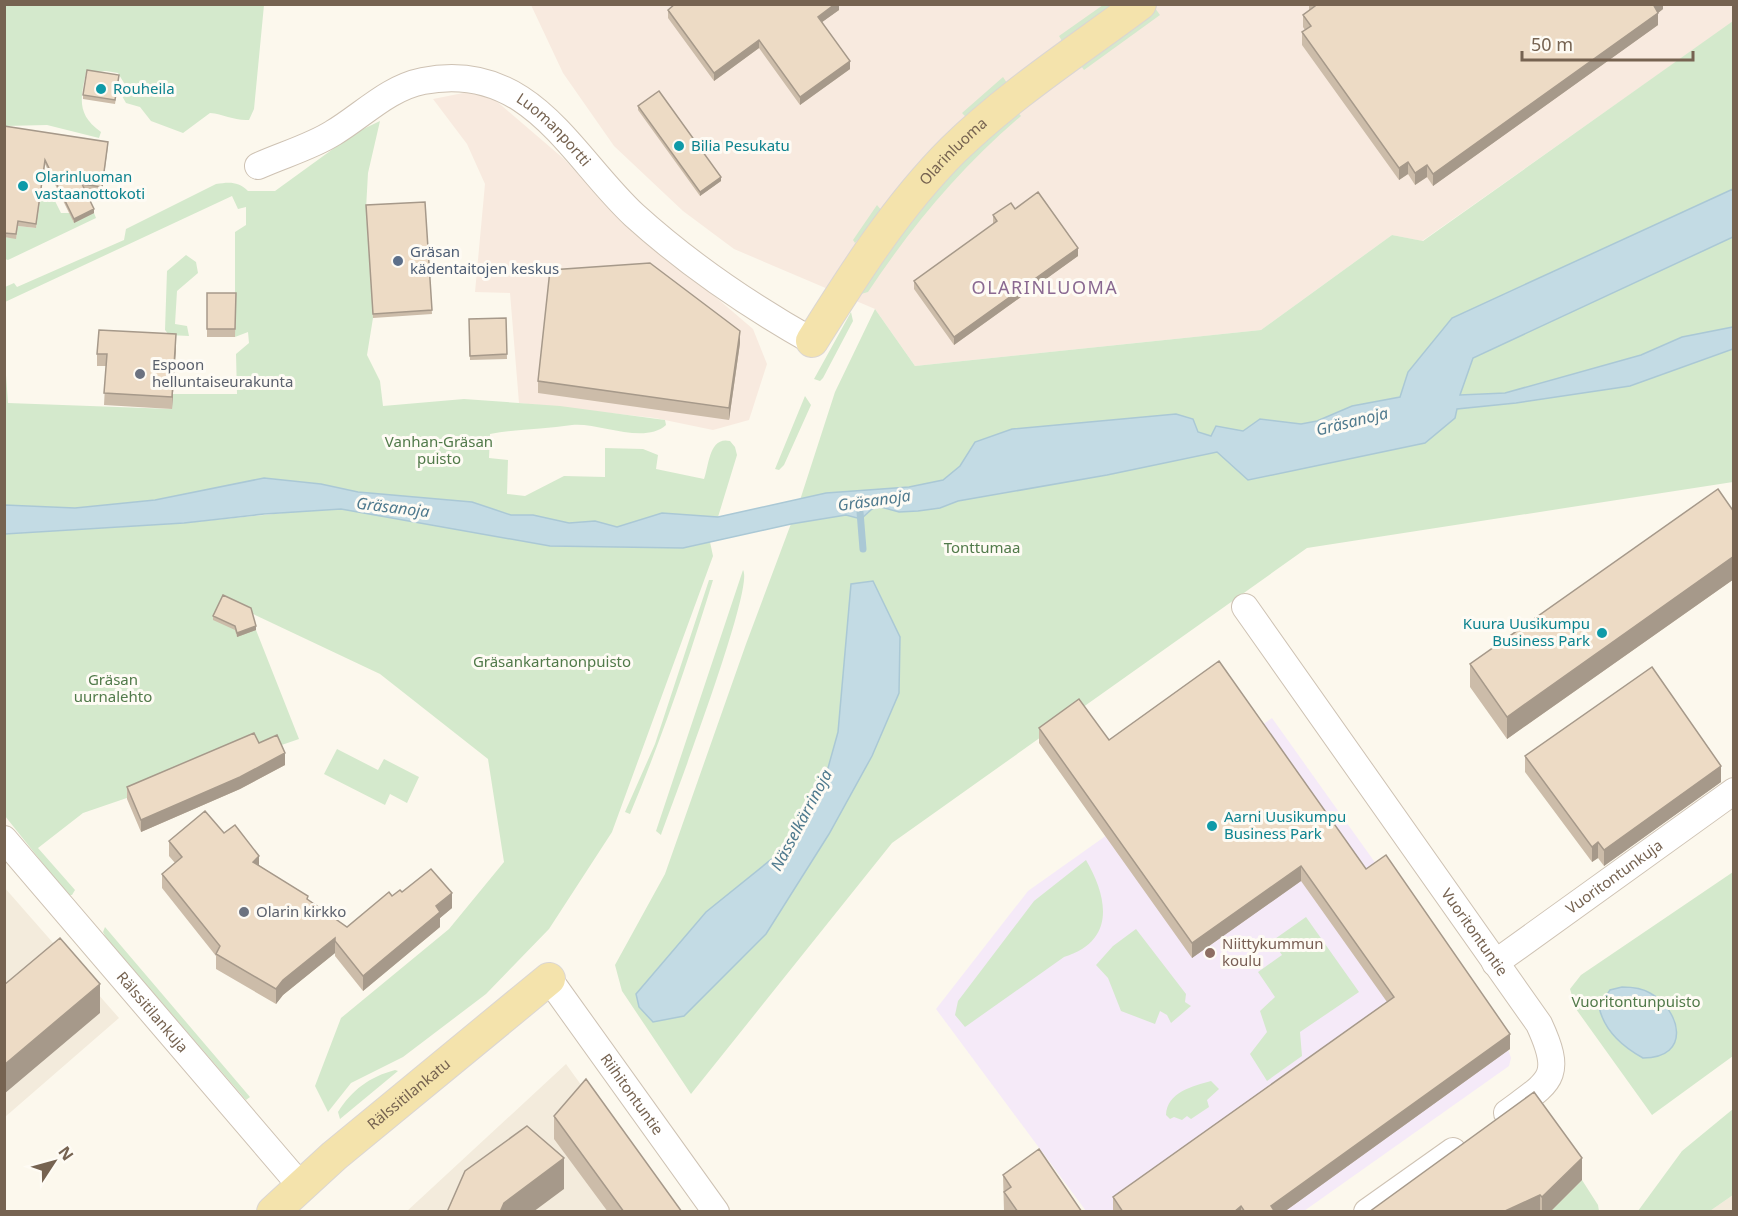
<svg xmlns="http://www.w3.org/2000/svg" width="1738" height="1216" viewBox="0 0 1738 1216" font-family="'Noto Sans',sans-serif">
<rect width="100%" height="100%" fill="#fcf8ed"/>
<path fill="#f3ebdc" d="M 4,887 L 119,1018 L 5,1117 L 4,1117 Z
M 566,1064 L 672,1211 L 406,1212 Z
M 1733,1195 L 1733,1211 L 1710,1211 Z"/>
<path fill="#f8eadf" d="M 1733,4 L 1734,21 L 1422,241 L 1392,235 L 1261,330 L 915,366 L 875,309 L 734,249 L 683,211 L 614,146 L 563,73 L 531,5 Z
M 468,92 L 482,92 L 494,99 L 564,159 L 601,199 L 753,329 L 767,364 L 749,420 L 713,430 L 655,418 L 519,403 L 510,293 L 475,292 L 485,184 L 467,144 L 433,99 Z"/>
<path fill="#f5eaf8" d="M 1272,718 L 1508,1049 L 1511,1058 L 1509,1066 L 1304,1211 L 1086,1211 L 936,1009 L 1028,891 Z"/>
<path fill="#d4e9cc" d="M 4,5 L 264,5 L 254,109 L 249,120 C 234,121 224,114 210,113 L 183,133 L 151,121 L 140,107 L 126,103 L 122,96 L 124,83 L 118,73 L 106,71 L 86,73 C 80,99 77,115 101,132 L 99,138 L 47,125 L 5,126 Z
M 1103,5 L 1114,5 L 1062,41 L 1059,36 Z
M 1155,8 L 1160,15 L 1084,70 L 1079,63 Z
M 1733,21 L 1733,482 L 1307,548 L 892,843 L 691,1094 L 622,991 L 615,965 L 665,874 L 746,644 L 801,497 L 835,392 L 875,309 L 915,366 L 1261,330 L 1392,235 L 1423,241 Z
M 1003,77 L 1007,83 L 967,118 L 962,113 Z
M 1016,110 L 1021,116 C 960,168 912,226 868,292 L 861,294 L 897,239 L 946,176 Z
M 380,121 L 368,173 L 366,209 L 373,318 L 367,355 L 380,381 L 383,406 L 464,399 L 560,406 L 665,420 L 666,425 C 644,445 598,422 572,425 C 545,429 517,429 490,434 L 489,458 L 508,460 L 507,494 L 525,496 L 564,476 L 605,477 L 605,448 L 643,449 L 658,455 L 656,469 L 704,479 C 709,466 709,436 730,441 L 735,447 L 737,455 L 718,517 L 662,513 L 617,527 L 595,521 L 569,523 L 533,515 L 511,515 L 472,502 L 358,492 L 321,484 L 264,478 L 155,500 L 75,508 L 5,505 L 4,347 L 8,403 L 172,409 L 173,394 L 237,394 L 236,354 L 249,343 L 248,332 L 235,337 L 235,232 L 246,225 L 246,207 L 238,209 L 232,196 L 5,302 L 5,287 L 14,283 L 17,287 L 124,240 L 126,229 L 216,184 C 229,182 238,181 248,191 L 275,191 L 355,133 Z
M 41,193 L 54,199 L 61,213 L 94,213 L 96,218 L 8,260 L 5,259 L 5,237 L 16,238 L 18,226 L 36,228 Z
M 877,205 L 882,211 L 855,243 L 853,240 Z
M 186,255 L 196,262 L 198,273 L 177,291 L 175,324 L 187,326 L 189,336 L 169,335 L 165,330 L 167,271 Z
M 851,312 L 853,321 L 823,378 L 820,381 L 814,379 Z
M 805,396 L 811,405 L 784,465 L 779,470 L 775,469 Z
M 322,509 L 341,509 L 393,517 L 550,546 L 683,548 L 710,542 L 713,556 L 612,832 L 549,929 L 486,994 L 403,1057 L 351,1083 L 328,1112 L 315,1086 L 341,1018 L 449,929 L 504,862 L 488,759 L 380,674 L 251,613 L 256,630 L 299,739 L 83,813 L 38,848 L 75,890 L 72,895 L 68,895 L 5,816 L 5,534 L 184,523 Z
M 743,570 C 755,587 673,801 661,835 L 656,831 Z
M 709,580 L 713,580 C 689,659 662,738 630,814 L 625,812 L 655,744 Z
M 337,749 L 378,770 L 384,759 L 419,777 L 407,803 L 390,794 L 385,805 L 324,774 Z
M 1086,860 C 1108,898 1116,941 1064,957 L 965,1027 L 955,1015 L 958,1001 L 1034,901 Z
M 1733,872 L 1733,1056 L 1652,1115 L 1576,1009 L 1570,989 L 1581,975 Z
M 1306,917 L 1359,992 L 1300,1032 L 1302,1056 L 1267,1081 L 1250,1054 L 1267,1032 L 1260,1011 L 1275,997 L 1258,972 L 1282,955 L 1272,941 Z
M 105,927 L 250,1097 L 246,1100 L 107,939 L 103,932 Z
M 1136,929 L 1186,994 L 1185,1002 L 1191,1006 L 1171,1023 L 1167,1015 L 1160,1011 L 1155,1024 L 1121,1011 L 1108,978 L 1096,965 L 1113,946 Z
M 395,1070 L 398,1071 L 340,1119 L 338,1112 C 352,1090 369,1077 395,1070 Z
M 1211,1081 L 1219,1089 L 1207,1100 L 1209,1107 L 1191,1119 L 1187,1116 L 1182,1120 L 1174,1117 L 1170,1119 L 1166,1115 C 1167,1092 1193,1086 1211,1081 Z
M 1733,1109 L 1733,1195 L 1710,1211 L 1638,1211 L 1682,1151 Z
M 1582,1180 L 1598,1205 L 1599,1211 L 1550,1212 Z"/>
<path fill="#c3dbe4" stroke="#aac8d5" stroke-width="1.5" d="M 1733,189 L 1733,237 L 1473,358 L 1460,395 L 1505,393 L 1641,355 L 1682,337 L 1733,327 L 1733,349 L 1630,386 L 1516,403 L 1457,409 L 1455,418 L 1425,443 L 1248,480 L 1217,452 L 1107,475 L 958,501 L 940,508 L 918,511 L 899,512 L 881,507 L 872,509 L 861,519 L 846,515 L 791,524 L 683,548 L 550,546 L 341,509 L 264,514 L 184,523 L 5,534 L 5,505 L 75,508 L 155,500 L 264,478 L 321,484 L 358,492 L 472,502 L 511,515 L 533,515 L 569,523 L 595,521 L 617,527 L 662,513 L 718,517 L 826,493 L 909,487 L 943,480 L 960,466 L 975,442 L 1012,429 L 1176,414 L 1193,419 L 1198,432 L 1211,436 L 1216,426 L 1243,431 L 1260,419 L 1301,424 L 1317,421 L 1352,406 L 1400,397 L 1408,372 L 1452,318 Z
M 873,581 L 900,637 L 899,693 L 872,756 L 829,834 L 766,934 L 684,1016 L 653,1022 L 639,1007 L 636,994 L 706,912 L 789,845 L 823,786 L 838,732 L 851,584 Z
M 1622,987 C 1631,987 1642,988 1650,993 C 1681,1010 1692,1058 1643,1058 C 1623,1047 1604,1030 1599,1007 L 1610,990 Z"/>
<g fill="none" stroke-linecap="round" stroke-linejoin="round">
<path stroke="#aac8d5" stroke-width="7" d="M 860,512 L 863,549"/>
<g stroke="#cec2b3" stroke-width="28">
<g id="minor">
<path id="s1" d="M 258,166 C 282,155 311,147 333,133 C 363,115 388,88 423,81 C 530,60 570,155 634,215 C 687,263 750,306 812,341"/>
<path id="s2" d="M 1245,607 L 1539,1024 C 1564,1078 1550,1081 1507,1113"/>
<path id="s3" d="M 4,839 L 300,1185"/>
<path id="s4" d="M 1495,963 L 1734,791"/>
<path id="s5" d="M 549,979 L 716,1212"/>
<path d="M 1367,1212 L 1453,1151"/>
</g>
</g>
<g stroke="#dbd6d2" stroke-width="34">
<g id="major">
<path id="s6" d="M 812,341 C 854,274 897,206 953,150 C 1009,95 1077,51 1140,4"/>
<path id="s7" d="M 273,1212 L 334,1156 L 549,979"/>
</g>
</g>
<use href="#minor" stroke="#fff" stroke-width="26"/>
<use href="#major" stroke="#f4e3ac" stroke-width="32"/>
</g>
<path fill="#ccbca9" d="M 839,4 L 839,10 L 822,22 L 850,69 L 800,105 L 759,48 L 714,81 L 668,18 L 668,10 Z
M 1309,4 L 1663,4 L 1663,9 L 1658,13 L 1658,25 L 1433,186 L 1427,177 L 1415,185 L 1408,174 L 1399,180 L 1302,45 L 1302,32 L 1305,30 L 1303,27 L 1303,15 L 1309,10 Z
M 119,79 L 115,104 L 83,99 L 83,95 Z
M 638,106 L 721,181 L 700,196 L 638,110 Z
M 4,126 L 108,146 L 102,191 L 84,188 L 94,213 L 74,223 L 45,164 L 36,228 L 18,226 L 16,239 L 4,237 Z
M 425,202 L 432,314 L 373,318 L 366,205 Z
M 1015,209 L 1078,256 L 954,345 L 914,289 L 914,281 L 993,224 L 993,215 Z
M 207,293 L 236,293 L 235,337 L 207,337 Z
M 506,318 L 507,359 L 470,360 L 469,319 Z
M 740,343 L 729,420 L 538,393 L 538,381 Z
M 176,346 L 172,409 L 104,405 L 106,366 L 97,366 L 97,354 Z
M 1734,512 L 1734,579 L 1507,739 L 1470,687 L 1470,664 Z
M 213,616 L 256,630 L 237,637 L 235,630 L 213,620 Z
M 1039,728 L 1109,740 L 1366,869 L 1510,1049 L 1284,1212 L 1113,1212 L 1113,1197 L 1387,1002 L 1301,881 L 1192,958 L 1039,743 Z
M 259,743 L 285,765 L 240,789 L 141,832 L 127,799 L 127,787 Z
M 1525,756 L 1721,782 L 1604,866 L 1598,858 L 1592,862 L 1525,772 Z
M 224,833 L 259,865 L 347,927 L 392,896 L 402,892 L 452,908 L 440,918 L 440,927 L 363,991 L 335,956 L 335,953 L 283,995 L 276,1004 L 216,969 L 216,956 L 162,888 L 162,874 L 175,863 L 169,856 L 169,841 Z
M 554,1116 L 682,1212 L 608,1212 L 554,1139 Z
M 1003,1175 L 1082,1212 L 1004,1212 Z
M 1582,1180 L 1550,1212 L 1369,1212 Z"/>
<path fill="#a6998a" d="M 835,4 L 839,4 L 839,10 L 818,25 L 818,17 Z
M 1663,4 L 1663,9 L 1653,17 L 1653,5 Z
M 1658,13 L 1658,25 L 1433,186 L 1433,174 Z
M 759,40 L 759,48 L 714,81 L 714,73 Z
M 850,61 L 850,69 L 800,105 L 800,97 Z
M 1408,162 L 1408,174 L 1399,180 L 1399,168 Z
M 1427,165 L 1427,177 L 1415,185 L 1415,173 Z
M 721,177 L 721,181 L 700,196 L 700,192 Z
M 94,209 L 94,213 L 74,223 L 74,219 Z
M 1078,248 L 1078,256 L 954,345 L 954,337 Z
M 740,331 L 740,343 L 729,420 L 729,408 Z
M 176,334 L 176,346 L 172,409 L 172,397 Z
M 1734,556 L 1734,579 L 1507,739 L 1507,717 Z
M 256,626 L 256,630 L 237,637 L 237,633 Z
M 285,753 L 285,765 L 240,789 L 141,832 L 141,820 Z
M 1721,766 L 1721,782 L 1604,866 L 1604,850 Z
M 1598,842 L 1598,858 L 1592,862 L 1592,847 Z
M 259,856 L 259,871 L 253,862 Z
M 1301,866 L 1301,881 L 1192,958 L 1192,943 Z
M 452,893 L 452,908 L 440,918 L 440,927 L 363,991 L 363,976 L 436,906 Z
M 335,938 L 335,953 L 283,995 L 276,1004 L 276,989 L 283,980 Z
M 100,984 L 100,1013 L 4,1094 L 4,1065 Z
M 1510,1034 L 1510,1049 L 1284,1212 L 1271,1212 L 1271,1206 Z
M 564,1158 L 564,1189 L 533,1212 L 500,1212 L 504,1203 Z
M 1582,1158 L 1582,1180 L 1550,1212 L 1542,1212 L 1542,1197 Z
M 1540,1195 L 1540,1212 L 1503,1212 Z
M 1241,1206 L 1241,1212 L 1234,1212 Z"/>
<path fill="#eddbc5" stroke="#a6998a" stroke-width="1.5" d="M 675,4 L 835,4 L 818,17 L 850,61 L 800,97 L 759,40 L 714,73 L 668,10 Z
M 1314,4 L 1653,4 L 1658,13 L 1433,174 L 1427,165 L 1415,173 L 1408,162 L 1399,168 L 1302,32 L 1311,26 L 1303,15 L 1315,6 Z
M 87,70 L 119,75 L 115,100 L 83,95 Z
M 659,91 L 721,177 L 700,192 L 638,106 Z
M 4,126 L 108,142 L 102,187 L 82,184 L 94,209 L 74,219 L 45,160 L 36,224 L 18,221 L 16,234 L 4,233 Z
M 1038,192 L 1078,248 L 954,337 L 914,281 L 997,221 L 993,215 L 1011,203 L 1015,209 Z
M 425,202 L 432,310 L 373,314 L 366,205 Z
M 650,263 L 740,331 L 729,408 L 538,381 L 550,270 Z
M 207,293 L 236,293 L 235,329 L 207,329 Z
M 506,318 L 507,354 L 470,356 L 469,319 Z
M 99,330 L 176,334 L 172,397 L 104,393 L 107,354 L 97,354 Z
M 1718,489 L 1734,512 L 1734,556 L 1507,717 L 1470,664 Z
M 223,595 L 251,608 L 256,626 L 237,633 L 235,626 L 213,616 Z
M 1219,661 L 1366,869 L 1386,855 L 1510,1034 L 1271,1206 L 1275,1212 L 1245,1212 L 1241,1206 L 1234,1212 L 1123,1212 L 1113,1197 L 1394,997 L 1301,866 L 1192,943 L 1039,728 L 1079,699 L 1109,740 Z
M 1652,667 L 1721,766 L 1604,850 L 1598,842 L 1592,847 L 1525,756 Z
M 254,733 L 259,743 L 277,735 L 285,753 L 240,777 L 141,820 L 127,787 Z
M 205,811 L 224,833 L 235,825 L 259,856 L 253,862 L 308,896 L 307,899 L 347,927 L 389,892 L 392,896 L 400,890 L 402,892 L 431,869 L 452,893 L 436,906 L 440,912 L 363,976 L 335,941 L 335,938 L 283,980 L 276,989 L 216,954 L 220,946 L 162,874 L 182,857 L 169,841 Z
M 60,938 L 100,984 L 4,1065 L 4,985 Z
M 586,1079 L 682,1212 L 624,1212 L 554,1116 Z
M 1534,1092 L 1582,1158 L 1542,1197 L 1540,1195 L 1503,1212 L 1369,1212 Z
M 527,1126 L 564,1158 L 504,1203 L 500,1212 L 447,1212 L 465,1171 Z
M 1039,1149 L 1082,1212 L 1018,1212 L 1004,1192 L 1011,1187 L 1003,1175 Z"/>
<g fill="#0f9aa8" stroke="#fefbf4" stroke-width="2">
<circle cx="101" cy="89" r="6"/>
<circle cx="679" cy="146" r="6"/>
<circle cx="23" cy="186" r="6"/>
<circle cx="1602" cy="633" r="6"/>
<circle cx="1212" cy="826" r="6"/>
</g>
<circle fill="#5c6f8a" stroke="#fefbf4" stroke-width="2" cx="398" cy="261" r="6"/>
<g fill="#6b7280" stroke="#fefbf4" stroke-width="2">
<circle cx="140" cy="374" r="6"/>
<circle cx="244" cy="912" r="6"/>
</g>
<circle fill="#8d6e63" stroke="#fefbf4" stroke-width="2" cx="1210" cy="953" r="6"/>
<g text-anchor="middle" stroke-width="6" stroke-linejoin="round" paint-order="stroke">
<g font-size="15" fill="#0d838f" stroke="#fefbf4" text-anchor="start">
<text x="113" y="94">Rouheila</text>
<text x="691" y="151">Bilia Pesukatu</text>
<text x="35" y="182">Olarinluoman<tspan x="35" dy="17">vastaanottokoti</tspan></text>
<text x="1590" y="629" text-anchor="end">Kuura Uusikumpu<tspan x="1590" dy="17">Business Park</tspan></text>
<text x="1224" y="822">Aarni Uusikumpu<tspan x="1224" dy="17">Business Park</tspan></text>
</g>
<g font-size="15" fill="#766351" stroke="#fefbf4">
<text dy="5" stroke="none"><textPath href="#s1" startOffset="334">Luomanportti</textPath></text>
<text dy="5" stroke="none"><textPath href="#s6" startOffset="237">Olarinluoma</textPath></text>
<text dy="5" stroke="none"><textPath href="#s4" startOffset="147">Vuoritontunkuja</textPath></text>
<text dy="5" stroke="none"><textPath href="#s2" startOffset="398">Vuoritontuntie</textPath></text>
<text dy="5" stroke="none"><textPath href="#s3" startOffset="228">Rälssitilankuja</textPath></text>
<text dy="5" stroke="none"><textPath href="#s7" startOffset="180">Rälssitilankatu</textPath></text>
<text dy="5" stroke="none"><textPath href="#s5" startOffset="142">Riihitontuntie</textPath></text>
</g>
<g font-size="15" fill="#4e5e75" stroke="#fefbf4" text-anchor="start">
<text x="410" y="257">Gräsan<tspan x="410" dy="17">kädentaitojen keskus</tspan></text>
</g>
<g font-size="15" fill="#5b616d" stroke="#fefbf4" text-anchor="start">
<text x="152" y="370">Espoon<tspan x="152" dy="17">helluntaiseurakunta</tspan></text>
<text x="256" y="917">Olarin kirkko</text>
</g>
<g font-size="15" fill="#517a4a" stroke="#fefbf4">
<text x="439" y="447">Vanhan-Gräsan<tspan x="439" dy="17">puisto</tspan></text>
<text x="982" y="553">Tonttumaa</text>
<text x="552" y="667">Gräsankartanonpuisto</text>
<text x="113" y="685">Gräsan<tspan x="113" dy="17">uurnalehto</tspan></text>
<text x="1636" y="1007">Vuoritontunpuisto</text>
</g>
<g font-size="15" fill="#785e54" stroke="#fefbf4" text-anchor="start">
<text x="1222" y="949">Niittykummun<tspan x="1222" dy="17">koulu</tspan></text>
</g>
<g font-size="16" font-style="italic" fill="#4f7a8e" stroke="#fefbf4">
<text transform="translate(1352 421) rotate(-14)" y="6">Gräsanoja</text>
<text transform="translate(874 500) rotate(-8)" y="6">Gräsanoja</text>
<text transform="translate(393 507) rotate(7)" y="6">Gräsanoja</text>
<text transform="translate(801 820) rotate(-62)" y="6">Nässelkärrinoja</text>
</g>
<g font-size="18" letter-spacing="1.5" fill="#8a6991" stroke="#fefbf4">
<text x="1045" y="294">OLARINLUOMA</text>
</g>
</g>
<rect width="1738" height="1216" fill="none" stroke="#766351" stroke-width="12"/>
<g transform="translate(54 1162) rotate(54)" stroke="#fefbf4" stroke-width="4.5" paint-order="stroke">
<path d="M0-4.5L10 22L0 15L-10 22Z" fill="#766351"/>
<text y="-9" font-size="16" font-weight="bold" text-anchor="middle" fill="#766351">N</text>
</g>
<path d="M1522 51v9h171v-9" fill="none" stroke="#766351" stroke-width="3"/>
<text x="1531" y="51" font-size="18" fill="#766351" stroke="#fefbf4" stroke-width="4.5" paint-order="stroke">50 m</text>
</svg>
